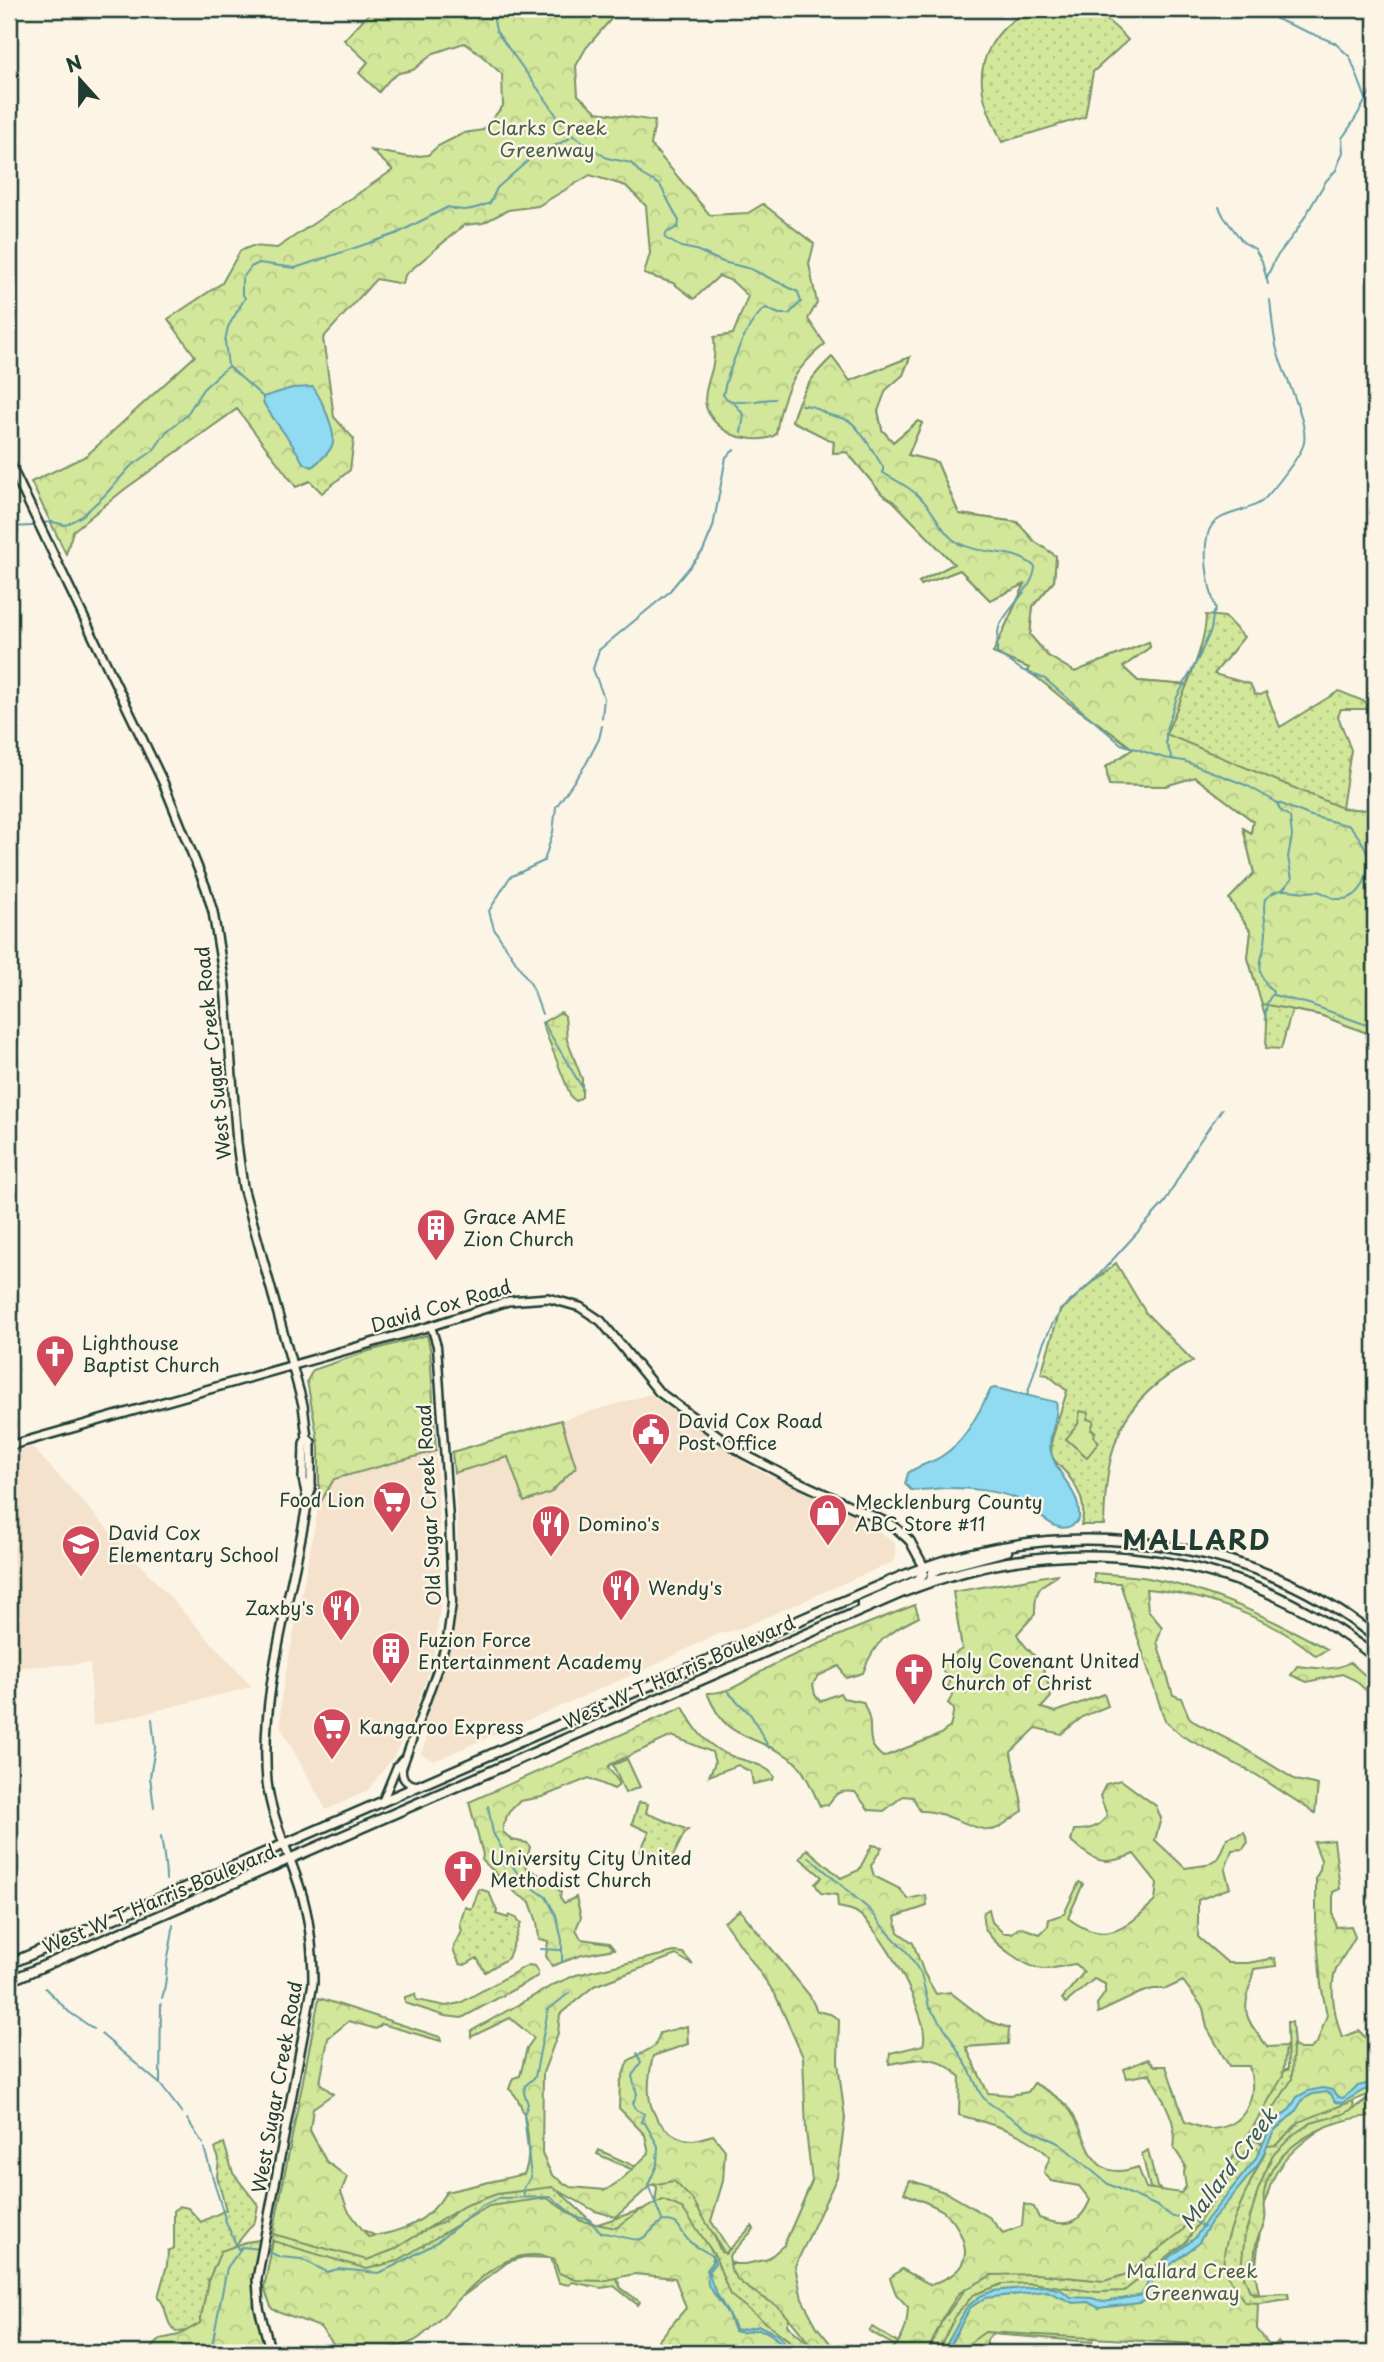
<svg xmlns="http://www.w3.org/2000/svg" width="1384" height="2362" viewBox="0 0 1384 2362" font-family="'Playpen Sans',sans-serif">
<defs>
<pattern id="grass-dots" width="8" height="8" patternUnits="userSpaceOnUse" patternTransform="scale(1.75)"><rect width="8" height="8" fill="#d3e79b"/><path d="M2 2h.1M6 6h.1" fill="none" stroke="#b5c786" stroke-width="1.8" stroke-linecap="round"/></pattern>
<pattern id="forest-crowns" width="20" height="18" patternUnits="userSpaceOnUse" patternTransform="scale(1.75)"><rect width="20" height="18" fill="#d3e79b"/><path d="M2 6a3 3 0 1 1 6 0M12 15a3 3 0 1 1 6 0" fill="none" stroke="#b5c786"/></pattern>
<pattern id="wetland-marsh" width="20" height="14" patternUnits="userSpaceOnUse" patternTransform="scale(1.75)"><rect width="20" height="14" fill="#d3e79b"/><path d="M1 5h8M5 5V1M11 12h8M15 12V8" fill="none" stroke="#b5c786"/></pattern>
</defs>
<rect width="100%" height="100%" fill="#fcf5e5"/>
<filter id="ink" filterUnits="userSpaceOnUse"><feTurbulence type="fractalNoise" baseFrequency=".0143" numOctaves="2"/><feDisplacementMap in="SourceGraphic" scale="14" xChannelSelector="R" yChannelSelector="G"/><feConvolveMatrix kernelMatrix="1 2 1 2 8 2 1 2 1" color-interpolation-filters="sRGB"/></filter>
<g filter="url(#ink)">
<path fill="#f4e2cc" d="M 650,1394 L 753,1468 L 863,1518 L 895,1543 L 895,1561 L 737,1630 L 717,1634 L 655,1665 L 434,1761 L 421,1754 L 429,1731 L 421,1727 L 446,1652 L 448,1652 L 457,1600 L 457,1525 L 454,1473 L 509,1457 L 576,1466 L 561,1420 Z
M 32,1447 L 74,1492 L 252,1687 L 93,1726 L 90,1663 L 9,1668 L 9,1454 Z
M 436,1451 L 442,1590 L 435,1647 L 430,1668 L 410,1725 L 393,1758 L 367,1791 L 326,1810 L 281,1728 L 281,1697 L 319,1505 L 334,1479 Z"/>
<path fill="url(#grass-dots)" stroke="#799268" stroke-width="2" d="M 1034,9 C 1083,9 1092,1 1128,40 L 1093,72 L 1085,117 L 1002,142 C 996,129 989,115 985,101 C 973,61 996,24 1034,9 Z
M 832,357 L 850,381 L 910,357 L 903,375 L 885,390 L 878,411 L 882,430 L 893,442 L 918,421 L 922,423 L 908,455 L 937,462 L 959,514 L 1017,522 L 1034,541 L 1056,556 L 1054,581 L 1033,606 L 1030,635 L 1048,656 L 1075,672 L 1149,642 L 1150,647 L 1123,667 L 1138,681 L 1187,685 C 1195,665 1206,637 1206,615 L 1225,617 L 1244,637 L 1214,674 L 1250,684 L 1255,694 L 1261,695 L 1266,692 L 1280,727 L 1339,691 L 1373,705 L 1372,709 L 1341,709 L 1338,716 L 1351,750 L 1342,808 L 1366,810 L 1375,796 L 1375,1036 L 1320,1015 L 1292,1010 L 1281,1049 L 1266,1048 L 1267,1022 L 1248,958 L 1251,932 L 1229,899 L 1254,873 L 1243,828 L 1251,833 L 1253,821 L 1195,777 L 1165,786 L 1109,785 L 1106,767 L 1133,749 C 1112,732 1089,717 1066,701 C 1053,691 1042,680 1027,671 L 1029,668 L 993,653 L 1025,584 L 990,600 L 960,570 L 921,585 L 919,582 L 954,564 L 893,501 L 882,494 L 847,452 L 833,453 L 834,442 L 792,421 C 800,393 811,377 832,357 Z
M 1116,1263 L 1146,1313 L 1193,1361 C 1118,1399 1106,1447 1104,1525 L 1081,1525 C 1090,1499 1070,1475 1051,1457 L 1052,1439 L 1067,1391 L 1048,1375 L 1041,1374 L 1060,1310 Z
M 639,1802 L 648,1804 L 646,1813 L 688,1830 L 685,1832 L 670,1862 L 666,1864 L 640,1852 L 649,1832 L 632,1824 Z
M 479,1889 L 489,1892 L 497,1911 L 496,1914 L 508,1918 L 509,1915 L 518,1919 L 517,1921 L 521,1923 L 508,1958 L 485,1972 L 477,1958 L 465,1965 L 460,1964 C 448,1942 455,1949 462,1931 L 460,1924 L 465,1907 L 472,1909 Z
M 1287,2022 L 1292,2022 L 1296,2068 L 1346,2060 L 1354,2108 L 1375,2093 L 1375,2106 C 1361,2112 1343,2116 1330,2123 C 1313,2134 1293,2148 1281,2165 C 1258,2197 1258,2257 1253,2295 L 1288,2293 L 1289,2299 L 1252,2304 L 1245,2348 L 1093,2337 L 1092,2342 L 992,2334 L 987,2340 L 986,2353 C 980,2349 971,2338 965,2353 L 908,2353 L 869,2331 L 872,2327 L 907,2348 L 929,2339 L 969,2284 L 1151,2192 L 1142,2154 L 1148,2150 L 1157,2187 L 1180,2203 L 1250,2121 L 1285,2070 L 1288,2070 Z
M 296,2117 L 355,2226 L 392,2244 L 444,2222 L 475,2195 L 542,2175 L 595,2225 L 655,2205 L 657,2187 L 631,2169 L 597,2154 L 599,2150 L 658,2177 L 662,2149 L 702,2207 L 721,2252 L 726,2253 L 752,2226 L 754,2229 L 729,2256 L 730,2262 L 799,2286 L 787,2325 L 819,2353 L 803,2353 L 708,2282 L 598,2254 L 618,2281 L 621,2288 L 640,2302 L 638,2305 L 614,2286 L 601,2288 L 572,2282 L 569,2285 L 559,2283 L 551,2258 L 524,2257 L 508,2262 L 463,2296 L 448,2295 L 280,2257 L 270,2252 Z
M 224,2143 L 233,2173 L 258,2205 L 255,2221 L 227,2256 L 202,2330 L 176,2332 C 163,2321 169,2307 158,2297 L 167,2265 L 168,2251 L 174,2248 L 174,2211 L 179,2206 L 188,2208 L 201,2222 L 226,2210 L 217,2176 L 219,2159 L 215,2149 Z"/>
<path fill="url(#forest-crowns)" stroke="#799268" stroke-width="2" d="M 373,9 L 513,9 L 520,16 L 618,11 L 586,48 L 576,66 L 578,95 L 597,112 L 655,121 L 651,145 L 710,215 L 748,213 L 763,204 L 814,244 L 809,264 L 817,303 L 808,319 L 825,344 C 793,370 782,393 776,434 C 770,440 755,440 746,438 C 735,437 724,431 717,424 C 698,406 706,390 712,369 C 715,358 715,348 714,337 L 733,334 L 748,296 L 732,281 L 719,276 L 694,299 L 673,283 L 644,274 L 650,253 L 646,206 L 626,186 L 590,175 L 538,206 L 508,210 L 483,223 L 464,225 L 405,275 L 403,284 L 376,279 L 323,338 L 334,417 L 354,439 L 350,470 L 322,493 L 310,481 L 296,487 L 237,409 L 125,489 L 73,531 L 66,554 L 31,482 L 86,456 L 195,356 L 168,319 L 222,283 L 240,251 L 252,246 L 277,248 L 393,170 L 371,150 L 409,157 L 428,155 L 438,146 L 464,133 L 483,130 L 503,106 L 502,74 C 487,62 481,52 464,43 L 434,53 L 413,70 L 399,73 L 389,80 L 379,92 L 359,73 L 368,62 L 344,40 Z
M 832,357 L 850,381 L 910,357 L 903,375 L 886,390 L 878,411 L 882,430 L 893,442 L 918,421 L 922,423 L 908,455 L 937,462 L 959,514 L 1017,522 L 1034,541 L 1056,556 L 1054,581 L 1033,606 L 1030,635 L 1048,656 L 1075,672 L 1149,642 L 1150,647 L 1123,667 L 1138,681 L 1187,685 L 1166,734 L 1342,808 L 1366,810 L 1375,796 L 1375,1036 L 1320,1015 L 1262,1004 L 1248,958 L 1251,932 L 1229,899 L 1254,873 L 1243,828 L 1251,833 L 1253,821 L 1195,777 L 1165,786 L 1109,785 L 1106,767 L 1133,749 C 1112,732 1089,717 1066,701 C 1053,691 1042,680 1027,671 L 1029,668 L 993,653 L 1025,584 L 990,600 L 960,570 L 921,585 L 919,582 L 954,564 L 893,501 L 882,494 L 847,452 L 833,453 L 834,442 L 792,421 C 800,393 811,377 832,357 Z
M 427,1335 L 430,1348 L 436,1451 L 334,1479 L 319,1505 L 319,1446 L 307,1381 L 313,1370 L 369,1351 Z
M 561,1420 L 576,1467 L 550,1493 L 524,1502 L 508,1457 L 454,1473 L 452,1452 Z
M 1094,1573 C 1112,1575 1130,1575 1148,1578 C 1213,1590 1270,1618 1327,1649 L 1316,1656 C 1276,1619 1200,1593 1146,1589 L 1148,1610 L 1162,1627 L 1157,1642 L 1173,1695 L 1181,1698 L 1189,1717 L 1196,1723 L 1237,1744 L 1296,1780 L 1318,1785 L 1315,1813 L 1255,1774 L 1182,1736 L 1165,1721 L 1120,1583 L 1094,1583 Z
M 1057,1574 C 1052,1582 1048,1580 1043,1585 C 1035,1592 1035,1604 1035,1614 L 1017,1634 C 1023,1646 1030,1650 1038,1660 C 1046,1670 1048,1684 1051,1697 L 1041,1708 L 1056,1712 L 1104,1694 L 1108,1706 L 1084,1716 L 1061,1734 L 1036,1728 L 1011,1752 C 1014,1773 1021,1791 1023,1811 C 1014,1816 1004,1826 995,1829 C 980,1835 944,1809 920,1811 L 913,1797 L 903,1796 L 884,1811 L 869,1810 L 855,1792 C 840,1790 836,1792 828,1805 L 820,1806 C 813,1792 808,1776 797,1764 C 791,1757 782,1753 774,1749 C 737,1731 725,1735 707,1693 C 734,1694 752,1675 775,1664 C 821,1642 868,1623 915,1605 L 919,1617 C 889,1632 875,1639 863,1673 L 846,1678 L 839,1666 L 818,1676 L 813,1684 L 815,1695 L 820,1701 L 840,1693 L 843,1698 L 863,1702 C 866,1709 870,1717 870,1725 C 870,1740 870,1747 883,1757 L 939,1735 L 950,1727 L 954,1709 L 948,1703 L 953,1695 L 948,1686 L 950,1676 L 943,1672 L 943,1661 L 962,1649 L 953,1592 Z
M 1350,1662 L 1375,1684 L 1375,1699 L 1355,1680 L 1342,1674 L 1307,1682 L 1291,1675 L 1297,1666 C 1315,1668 1334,1672 1350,1662 Z
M 683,1707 C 695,1731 708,1748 734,1757 C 748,1762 765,1764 774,1776 L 773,1780 L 753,1784 L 751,1772 L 738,1765 L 709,1776 L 715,1763 L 712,1752 L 672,1736 L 611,1764 L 608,1767 L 618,1781 L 618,1786 L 614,1789 L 589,1778 L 542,1797 L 520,1801 L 509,1812 L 503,1824 L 503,1832 L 512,1840 L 527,1843 L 530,1847 L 525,1867 L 545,1878 L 561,1892 L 560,1897 L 564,1903 L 576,1897 L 581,1917 L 576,1929 L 581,1939 L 609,1943 L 614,1949 L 582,1955 L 552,1966 L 546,1956 L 548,1941 L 539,1939 L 537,1922 L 530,1902 L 517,1894 L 482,1860 L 483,1855 L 469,1802 Z
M 1121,1780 L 1156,1806 L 1161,1818 L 1155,1840 L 1185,1868 L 1206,1865 L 1218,1858 L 1227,1838 L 1244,1832 L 1248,1842 L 1243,1849 L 1232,1850 L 1225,1870 L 1230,1888 L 1198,1900 L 1198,1937 L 1228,1963 L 1248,1963 L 1275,1958 L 1276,1966 L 1254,1969 C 1244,2012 1239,2012 1268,2047 L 1286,2046 L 1283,2076 L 1247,2137 L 1182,2231 L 1127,2274 L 1104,2281 L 1036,2274 L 992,2275 L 959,2293 L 944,2316 L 927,2353 L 888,2353 C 904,2340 907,2327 908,2307 L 896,2294 L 890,2278 L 902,2269 L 931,2285 C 942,2280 955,2276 962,2264 C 971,2249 957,2221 943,2211 C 932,2204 917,2199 904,2193 L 910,2180 L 947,2193 L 989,2217 L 1003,2233 L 1022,2226 L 1024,2204 L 1034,2207 L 1039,2218 C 1064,2227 1079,2227 1090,2200 L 1079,2186 L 1051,2181 L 1044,2172 L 1050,2157 C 1026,2132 991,2124 959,2115 L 960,2077 C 934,2051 922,2059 889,2064 L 890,2053 L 923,2045 C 933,2020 878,1922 854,1911 C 849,1909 843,1908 838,1907 L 837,1895 L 821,1893 L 815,1884 L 822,1877 L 800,1858 L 807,1849 L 841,1878 L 859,1870 L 872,1845 L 882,1847 L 871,1866 L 874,1876 L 900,1889 L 908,1899 L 926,1895 L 927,1906 L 895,1917 L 898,1932 L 913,1943 L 924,1973 L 936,1994 L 950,1992 L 986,2020 L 1009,2028 L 1008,2044 L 966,2047 L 988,2093 L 1010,2095 L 1028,2092 L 1034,2083 C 1045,2089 1057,2096 1066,2105 C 1092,2134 1084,2186 1138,2167 L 1146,2188 L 1181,2193 L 1186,2187 L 1184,2174 L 1185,2165 L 1174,2148 C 1179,2122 1161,2097 1150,2074 L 1127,2078 L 1124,2069 L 1148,2059 L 1155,2066 L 1166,2066 L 1185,2122 C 1193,2124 1204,2130 1213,2129 C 1247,2126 1258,2096 1249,2066 L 1229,2066 L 1207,2028 L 1203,2008 L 1183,1981 L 1166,1989 L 1153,1989 L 1140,1993 L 1098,2013 L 1097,2004 L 1105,1993 L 1105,1984 L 1094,1979 L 1066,2003 L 1062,1999 L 1084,1972 L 1076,1964 C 1065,1965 1052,1970 1043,1969 C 1026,1968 992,1943 985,1928 C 982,1922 983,1918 984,1912 L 989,1909 L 992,1922 L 1003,1933 L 1012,1933 L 1020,1927 L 1040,1934 L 1048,1926 L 1049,1919 L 1064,1914 L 1079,1882 L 1083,1884 L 1068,1918 C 1106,1947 1125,1929 1155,1901 L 1157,1883 L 1134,1854 C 1103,1867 1096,1862 1071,1841 L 1074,1830 C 1088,1830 1100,1828 1107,1815 L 1100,1796 L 1106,1784 Z
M 1334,1840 L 1340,1889 L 1333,1892 L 1333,1915 L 1336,1927 L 1351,1926 L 1355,1937 C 1349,1948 1341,1959 1336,1970 C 1328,1988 1336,2020 1342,2037 L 1359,2031 L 1371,2043 L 1375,2043 L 1375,2092 L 1299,2122 L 1276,2145 L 1268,2146 L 1254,2140 L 1292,2079 L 1293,2045 L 1300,2049 L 1310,2049 L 1317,2043 L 1327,2015 L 1321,1985 L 1316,1926 L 1316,1877 L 1320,1870 L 1321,1860 L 1314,1842 Z
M 740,1910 L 810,1996 L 817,2011 L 830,2014 L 839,2019 L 838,2062 L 845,2119 L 837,2177 L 795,2266 L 802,2299 L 817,2327 L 838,2353 L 818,2353 C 804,2339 793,2320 778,2307 C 763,2295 732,2285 730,2264 L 746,2264 L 768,2259 L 784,2245 L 812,2181 L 806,2131 L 803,2057 L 775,1994 L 724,1922 Z
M 674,1952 L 683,1953 L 693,1965 L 676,1955 L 594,1986 L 560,2014 L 558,2033 L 543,2073 L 542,2154 L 552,2175 L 570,2187 L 606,2190 L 621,2180 L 649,2153 L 645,2135 L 619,2108 L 620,2083 L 628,2061 L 655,2046 L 660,2033 L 687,2026 L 688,2044 L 653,2056 C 647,2082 644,2109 666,2129 C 673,2135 681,2140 691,2140 C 698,2140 706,2137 713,2135 L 725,2150 L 723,2181 L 711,2221 L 729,2249 L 725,2254 L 693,2200 L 674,2181 L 651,2185 L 616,2217 L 595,2211 L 552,2187 L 497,2194 L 464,2206 L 393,2250 L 367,2260 L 273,2234 L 319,1998 L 440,2037 L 441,2041 L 382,2024 L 376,2029 L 349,2021 L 328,2038 L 320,2083 L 333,2094 L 313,2108 L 310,2130 L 326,2161 L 347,2177 L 341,2192 L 348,2210 L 368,2237 C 402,2232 428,2223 446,2192 L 524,2174 C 534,2154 527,2102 509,2089 L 513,2078 L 520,2076 L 527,2048 L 534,2038 L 510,2018 L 471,2037 L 471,2031 L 555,1984 L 576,1975 Z
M 528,1965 L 534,1966 L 538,1971 L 538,1976 L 462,2018 L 445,2016 L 405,2003 L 405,1997 L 415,1994 L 416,2000 L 446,2006 L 460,2003 Z
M 1375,2097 L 1375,2116 C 1332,2117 1271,2145 1264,2193 C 1262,2202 1267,2210 1265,2220 C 1264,2227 1259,2233 1257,2240 C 1252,2257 1255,2275 1259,2293 L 1250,2292 L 1241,2268 L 1245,2235 L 1258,2190 L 1272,2156 L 1294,2134 L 1311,2123 L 1343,2114 Z
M 1250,2145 L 1265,2152 C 1254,2175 1220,2241 1224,2264 C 1227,2278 1237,2291 1245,2302 L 1258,2303 L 1257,2329 L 1271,2347 L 1278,2342 L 1281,2347 L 1278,2353 L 1263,2353 L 1251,2347 L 985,2332 L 964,2347 L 962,2353 L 937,2353 L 955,2317 L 973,2295 L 1002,2284 L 1032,2283 L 1097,2292 L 1124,2291 L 1186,2242 Z
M 547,2198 L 581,2221 L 616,2228 L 639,2211 L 663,2200 L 682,2208 L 697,2229 L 715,2256 L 730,2295 L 805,2353 L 676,2353 L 658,2341 L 686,2308 L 675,2278 L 634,2274 L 602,2281 L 576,2280 L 559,2273 L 554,2259 C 496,2237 457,2310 419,2338 C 403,2350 360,2351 340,2352 L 320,2327 L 272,2309 L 264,2288 L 273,2241 L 367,2269 L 397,2261 L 489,2206 Z
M 265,2239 L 257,2293 L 272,2353 L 147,2353 L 161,2339 L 179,2335 L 200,2323 L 208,2281 L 221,2251 L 246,2242 Z"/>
<path fill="url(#wetland-marsh)" stroke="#799268" stroke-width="2" d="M 561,1012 L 565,1016 L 567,1040 L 582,1079 L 582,1097 L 576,1101 L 571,1097 L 542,1023 Z"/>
<path fill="#d3e79b" stroke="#799268" stroke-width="2" d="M 1080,1411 L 1089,1413 L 1087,1419 L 1094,1421 L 1091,1430 L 1095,1432 L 1094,1437 L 1099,1442 L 1087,1457 L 1066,1439 L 1078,1424 Z
M 627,1759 L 640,1787 L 625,1793 L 613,1765 Z"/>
<path fill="#90dbf1" stroke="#639ca5" stroke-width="2" d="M 313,387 C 321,398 338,434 332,446 C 328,455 319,461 312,467 L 303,463 C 293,441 275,424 263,402 L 263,397 L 292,388 Z
M 995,1388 L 1056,1402 C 1060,1418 1047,1435 1051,1452 C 1057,1477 1082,1492 1079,1519 C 1059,1545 1035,1506 1015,1498 C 998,1491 967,1488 950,1488 C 937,1488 924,1491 911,1490 L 905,1484 L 908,1473 C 919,1465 932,1463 942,1456 C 966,1441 978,1413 991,1389 Z
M 1375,2082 L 1375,2090 L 1364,2090 L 1342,2103 L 1335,2102 L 1331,2094 L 1327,2092 L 1313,2094 L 1303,2099 L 1295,2112 L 1274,2131 L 1258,2165 L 1211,2222 L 1198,2244 L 1153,2278 L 1149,2299 L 1140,2303 L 1099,2308 L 1088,2302 L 1073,2303 L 1047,2291 L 985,2298 L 970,2308 L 946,2353 L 942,2353 L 967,2307 L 980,2296 L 993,2291 L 1044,2286 L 1061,2290 L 1071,2297 L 1092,2298 L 1104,2302 L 1143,2295 L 1151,2272 L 1195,2238 L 1208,2218 L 1255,2160 L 1273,2123 L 1290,2109 L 1297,2097 L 1308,2091 L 1323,2088 L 1332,2090 L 1338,2097 L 1343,2098 L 1358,2086 Z
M 712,2255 L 715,2263 L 709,2271 C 711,2292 729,2309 735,2329 L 739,2330 L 760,2326 L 778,2335 L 790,2348 L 808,2353 L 791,2353 C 781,2345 771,2329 757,2330 C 747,2330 743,2335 734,2331 L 728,2314 L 708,2285 L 707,2270 L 712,2263 Z"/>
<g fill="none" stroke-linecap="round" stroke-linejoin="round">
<path stroke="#639ca5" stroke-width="2" d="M 492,9 L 496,31 L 549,104 L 567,132 L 607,158 L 631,163 L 642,175 L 660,185 L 679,221 L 678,227 L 666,233 L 665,238 L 681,247 L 696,250 L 723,262 L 751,269 L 798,292 L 801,302 L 789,314 L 779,314 L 766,308 C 747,319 727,374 723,395 C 732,408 760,399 775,399
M 1277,9 L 1276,19 L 1335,43 L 1350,57 L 1366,99
M 1219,207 L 1224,217 L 1243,242 L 1255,249 L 1262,261 L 1268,284
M 1267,277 L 1275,259 L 1297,230 L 1326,181 L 1336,170 L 1343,152 L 1342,138 C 1354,123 1366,100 1375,83
M 263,397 L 228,366 L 225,341 L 228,327 L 245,298 L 242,293 L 242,279 L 251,267 L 259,263 L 295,268 L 396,234 L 448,207 C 463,213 475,209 490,203 L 497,188 L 531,158 L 570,138
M 735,404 L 744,415 L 741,433
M 801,405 C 813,405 817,409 827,414 C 834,417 843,417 849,421 C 859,426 876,456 883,467 L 883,473 C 899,482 915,490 927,505 C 937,517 944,535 958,543 C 982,556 1013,547 1035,567 C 1034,588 1009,606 1000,625 C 996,634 998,644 997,653 L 1022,670 L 1045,679 L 1121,744 L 1164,758 L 1184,761 L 1248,786 L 1276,802 L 1311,816 L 1350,826 C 1356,833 1363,841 1366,850 C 1372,869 1364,901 1338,899 C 1331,899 1324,892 1317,891 C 1313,891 1310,892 1306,892 C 1288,891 1281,885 1265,899 C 1262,911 1266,921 1266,933 C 1265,959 1250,968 1273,992 L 1272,995
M 42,523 L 52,522 L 66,525 L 82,516 L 105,495 L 130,467 L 153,451 L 167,431 L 186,416 L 203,389 L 227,367
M 9,527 L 33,526
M 9,542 L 18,533 L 18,528
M 602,718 L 604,698 L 593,669 L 599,650 L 668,593 L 703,551 L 713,527 L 726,457 L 734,450
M 1166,729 L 1177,697 L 1198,659 L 1211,630 L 1213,615 L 1216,609 C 1209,589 1199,544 1212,525 C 1222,512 1247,512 1261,502 C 1270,495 1299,457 1303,446 C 1311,426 1284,375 1278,354 C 1273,336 1272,318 1270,300
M 1166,734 L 1166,743 L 1172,758
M 1277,803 L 1280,810 L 1290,817 L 1292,836 L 1288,857 L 1292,879 L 1283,889
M 1273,995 L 1309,1004 L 1375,1028
M 542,1014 L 532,986 L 494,929 L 489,911 L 510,877 L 544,861 L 553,832 L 556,807 L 586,764 L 599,739 L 602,726
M 1265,1019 L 1267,1003 L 1271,996
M 543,1022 L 583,1089
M 1027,1395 L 1043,1344 L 1054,1321 L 1064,1308 L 1097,1277 L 1165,1202 L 1195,1148 L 1222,1109
M 728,1692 L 751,1715 L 769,1748
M 152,1719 L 155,1748 L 150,1777 L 154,1807
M 488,1806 L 493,1833 L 508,1859 L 522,1880 L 546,1897 L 556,1915 L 562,1940 L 562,1962
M 161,1836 C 163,1851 166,1864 166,1880
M 809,1857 L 871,1911 L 882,1926 L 907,1952 L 921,1974 L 929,2007 L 946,2030 L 970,2071 L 980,2093 L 986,2101 L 1027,2128 L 1060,2144 L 1108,2184 L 1157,2206 L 1173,2217 L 1185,2216 L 1204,2227
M 541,1949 L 561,1950
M 45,1988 L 69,2012 L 94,2029
M 162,1998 C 166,1986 166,1977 167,1965 C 168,1951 173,1939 173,1925
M 101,2034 L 160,2084 L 182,2113
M 637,2053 L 641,2063 L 632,2076 L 637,2094 L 633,2103 L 636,2109 L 644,2114 L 641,2122 L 645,2123 L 658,2146 L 657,2165 L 648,2185 L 662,2220
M 160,2083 L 161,2004
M 187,2119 L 203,2144
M 204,2148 L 226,2222 L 238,2249 L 241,2247
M 524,2195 L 523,2189 L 531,2177 L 524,2115 L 528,2104 L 524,2093 L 525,2086 L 535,2077 L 548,2010 L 569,1993
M 242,2247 L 261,2249
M 267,2251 L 280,2257 L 302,2259 L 327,2272 L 338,2269 L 379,2273 L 396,2265 L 436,2243 L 482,2206 L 499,2198 L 551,2197 L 576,2217 L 587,2219 L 602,2233 C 613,2233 634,2242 641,2239 C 649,2236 655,2225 663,2221 C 682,2221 677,2228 688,2240 C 693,2246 704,2250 711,2255
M 207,2353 L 212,2345 L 227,2268 L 242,2247"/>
<g stroke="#1f3d34" stroke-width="11">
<path id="tertiary" d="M 420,1786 C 408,1784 401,1781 402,1768 L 441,1659 L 447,1639 L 452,1603 L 449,1519 L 437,1346 L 431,1326
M 383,1800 L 397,1766 L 402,1760"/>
</g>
<g stroke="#1f3d34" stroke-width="12">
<path id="secondary" d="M 9,462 L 163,782 L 206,888 L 213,912 L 225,985 L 237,1143 L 243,1187 L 303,1405 L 307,1438 L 311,1442 L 311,1490 L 308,1498 C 294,1592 259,1686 267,1782 C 271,1818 289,1853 300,1888 C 310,1919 313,1951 313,1983 L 257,2279 L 259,2308 L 271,2353
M 307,1438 L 304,1443 L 303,1479 L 307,1497
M 9,1446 L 431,1326 L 508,1301 L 548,1298 L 580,1307 L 601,1321 L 659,1392 L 742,1453 L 786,1476 L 894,1526 L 910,1541 L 924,1567"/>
</g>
<g stroke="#1f3d34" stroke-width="13">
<path id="primary" d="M 930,1582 L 933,1572 L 939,1569 L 1007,1551
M 862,1604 L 918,1580 L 923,1574 L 924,1567
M 9,1964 L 839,1603 C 881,1585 923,1565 968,1554 C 1106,1520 1262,1546 1375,1637
M 9,1981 L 901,1593 C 1063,1527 1237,1548 1375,1657"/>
</g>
<use href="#tertiary" stroke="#fcf5e5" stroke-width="6"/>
<use href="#secondary" stroke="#fcf5e5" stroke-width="7"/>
<use href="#primary" stroke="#fcf5e5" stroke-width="8"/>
</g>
</g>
<defs>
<g id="building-pin" transform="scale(2.0125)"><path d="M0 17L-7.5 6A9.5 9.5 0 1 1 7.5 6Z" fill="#d1495b" stroke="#fcf5e5"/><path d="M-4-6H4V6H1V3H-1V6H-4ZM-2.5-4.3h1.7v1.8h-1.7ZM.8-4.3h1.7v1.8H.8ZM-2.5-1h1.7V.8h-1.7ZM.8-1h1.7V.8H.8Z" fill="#fff"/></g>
<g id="church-pin" transform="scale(2.0125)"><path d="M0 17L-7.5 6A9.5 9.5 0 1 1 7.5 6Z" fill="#d1495b" stroke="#fcf5e5"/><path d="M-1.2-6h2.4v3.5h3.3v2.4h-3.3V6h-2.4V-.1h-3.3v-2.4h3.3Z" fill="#fff"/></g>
<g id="civic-pin" transform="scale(2.0125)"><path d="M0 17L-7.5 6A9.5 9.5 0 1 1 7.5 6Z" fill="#d1495b" stroke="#fcf5e5"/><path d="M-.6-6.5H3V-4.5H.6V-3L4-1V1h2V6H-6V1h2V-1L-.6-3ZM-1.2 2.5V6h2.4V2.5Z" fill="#fff"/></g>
<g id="supermarket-pin" transform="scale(2.0125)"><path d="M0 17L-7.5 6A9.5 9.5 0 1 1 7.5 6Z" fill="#d1495b" stroke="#fcf5e5"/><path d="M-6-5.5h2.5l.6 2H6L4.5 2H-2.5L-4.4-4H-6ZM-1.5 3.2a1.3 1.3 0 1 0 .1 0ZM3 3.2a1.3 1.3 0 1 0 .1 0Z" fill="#fff"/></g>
<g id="shop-pin" transform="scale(2.0125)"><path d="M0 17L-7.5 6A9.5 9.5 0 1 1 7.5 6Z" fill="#d1495b" stroke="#fcf5e5"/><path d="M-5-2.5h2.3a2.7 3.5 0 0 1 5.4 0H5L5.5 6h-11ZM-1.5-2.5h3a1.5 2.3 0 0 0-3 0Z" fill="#fff"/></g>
<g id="restaurant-pin" transform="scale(2.0125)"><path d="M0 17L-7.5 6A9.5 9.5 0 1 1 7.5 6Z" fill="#d1495b" stroke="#fcf5e5"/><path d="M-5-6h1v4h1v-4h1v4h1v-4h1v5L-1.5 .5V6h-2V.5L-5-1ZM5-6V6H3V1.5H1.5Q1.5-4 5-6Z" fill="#fff"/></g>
<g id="school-pin" transform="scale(2.0125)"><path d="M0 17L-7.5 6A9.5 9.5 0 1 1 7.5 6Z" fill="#d1495b" stroke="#fcf5e5"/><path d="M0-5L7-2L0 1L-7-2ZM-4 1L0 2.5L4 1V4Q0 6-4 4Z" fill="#fff"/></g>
</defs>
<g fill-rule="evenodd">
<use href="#building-pin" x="436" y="1228"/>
<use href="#church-pin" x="55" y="1354"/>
<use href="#civic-pin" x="651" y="1432"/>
<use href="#supermarket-pin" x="392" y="1500"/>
<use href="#shop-pin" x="828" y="1513"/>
<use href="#restaurant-pin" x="551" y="1524"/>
<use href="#school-pin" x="81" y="1544"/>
<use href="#restaurant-pin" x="621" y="1588"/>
<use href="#restaurant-pin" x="341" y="1608"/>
<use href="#building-pin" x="391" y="1651"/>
<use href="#church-pin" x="914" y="1672"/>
<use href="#supermarket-pin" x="332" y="1727"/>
<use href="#church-pin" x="463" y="1869"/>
</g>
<g text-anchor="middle" stroke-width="5" stroke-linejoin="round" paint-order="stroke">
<g font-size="19" fill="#435f49" stroke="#fcf5e5">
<text x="547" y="135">Clarks Creek<tspan x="547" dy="22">Greenway</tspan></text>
<text x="1192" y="2278">Mallard Creek<tspan x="1192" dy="22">Greenway</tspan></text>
</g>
<g font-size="19" fill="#1f3d34" stroke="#fcf5e5">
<text transform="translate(213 1053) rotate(-96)" y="7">West Sugar Creek Road</text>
<text transform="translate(441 1306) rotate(-16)" y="7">David Cox Road</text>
<text transform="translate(429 1505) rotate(-93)" y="7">Old Sugar Creek Road</text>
<text transform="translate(679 1672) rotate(-24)" y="7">West W T Harris Boulevard</text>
<text transform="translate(159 1899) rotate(-23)" y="7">West W T Harris Boulevard</text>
<text transform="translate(277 2087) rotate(-80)" y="7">West Sugar Creek Road</text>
</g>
<g font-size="19" fill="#1f3d34" stroke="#fcf5e5" text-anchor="start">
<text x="463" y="1224">Grace AME<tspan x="463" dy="22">Zion Church</tspan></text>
<text x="82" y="1350">Lighthouse<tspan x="82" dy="22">Baptist Church</tspan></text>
<text x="678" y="1428">David Cox Road<tspan x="678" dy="22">Post Office</tspan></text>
<text x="365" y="1507" text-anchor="end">Food Lion</text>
<text x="855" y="1509">Mecklenburg County<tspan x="855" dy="22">ABC Store #11</tspan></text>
<text x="578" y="1531">Domino's</text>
<text x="108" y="1540">David Cox<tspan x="108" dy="22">Elementary School</tspan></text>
<text x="648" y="1595">Wendy's</text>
<text x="314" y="1615" text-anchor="end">Zaxby's</text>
<text x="418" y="1647">Fuzion Force<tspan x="418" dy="22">Entertainment Academy</tspan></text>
<text x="941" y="1668">Holy Covenant United<tspan x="941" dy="22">Church of Christ</tspan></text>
<text x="359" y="1734">Kangaroo Express</text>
<text x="490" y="1865">University City United<tspan x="490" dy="22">Methodist Church</tspan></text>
</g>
<g font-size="21" font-style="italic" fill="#365d5a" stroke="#fcf5e5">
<text transform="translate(1229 2169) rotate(-53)" y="7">Mallard Creek</text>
</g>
<g font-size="26" font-weight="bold" letter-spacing="2" fill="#1f3d34" stroke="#fcf5e5">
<text x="1197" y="1550">MALLARD</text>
</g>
</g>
<rect width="1384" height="2362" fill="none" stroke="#fcf5e5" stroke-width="35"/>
<rect x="18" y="18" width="1349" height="2327" fill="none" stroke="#1f3d34" stroke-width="2.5" filter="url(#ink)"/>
<g transform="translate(80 80) rotate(339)" stroke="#fcf5e5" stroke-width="5" paint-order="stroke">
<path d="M0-5L12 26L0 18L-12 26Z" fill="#1f3d34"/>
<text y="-10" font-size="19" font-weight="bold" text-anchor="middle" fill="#1f3d34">N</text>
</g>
</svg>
